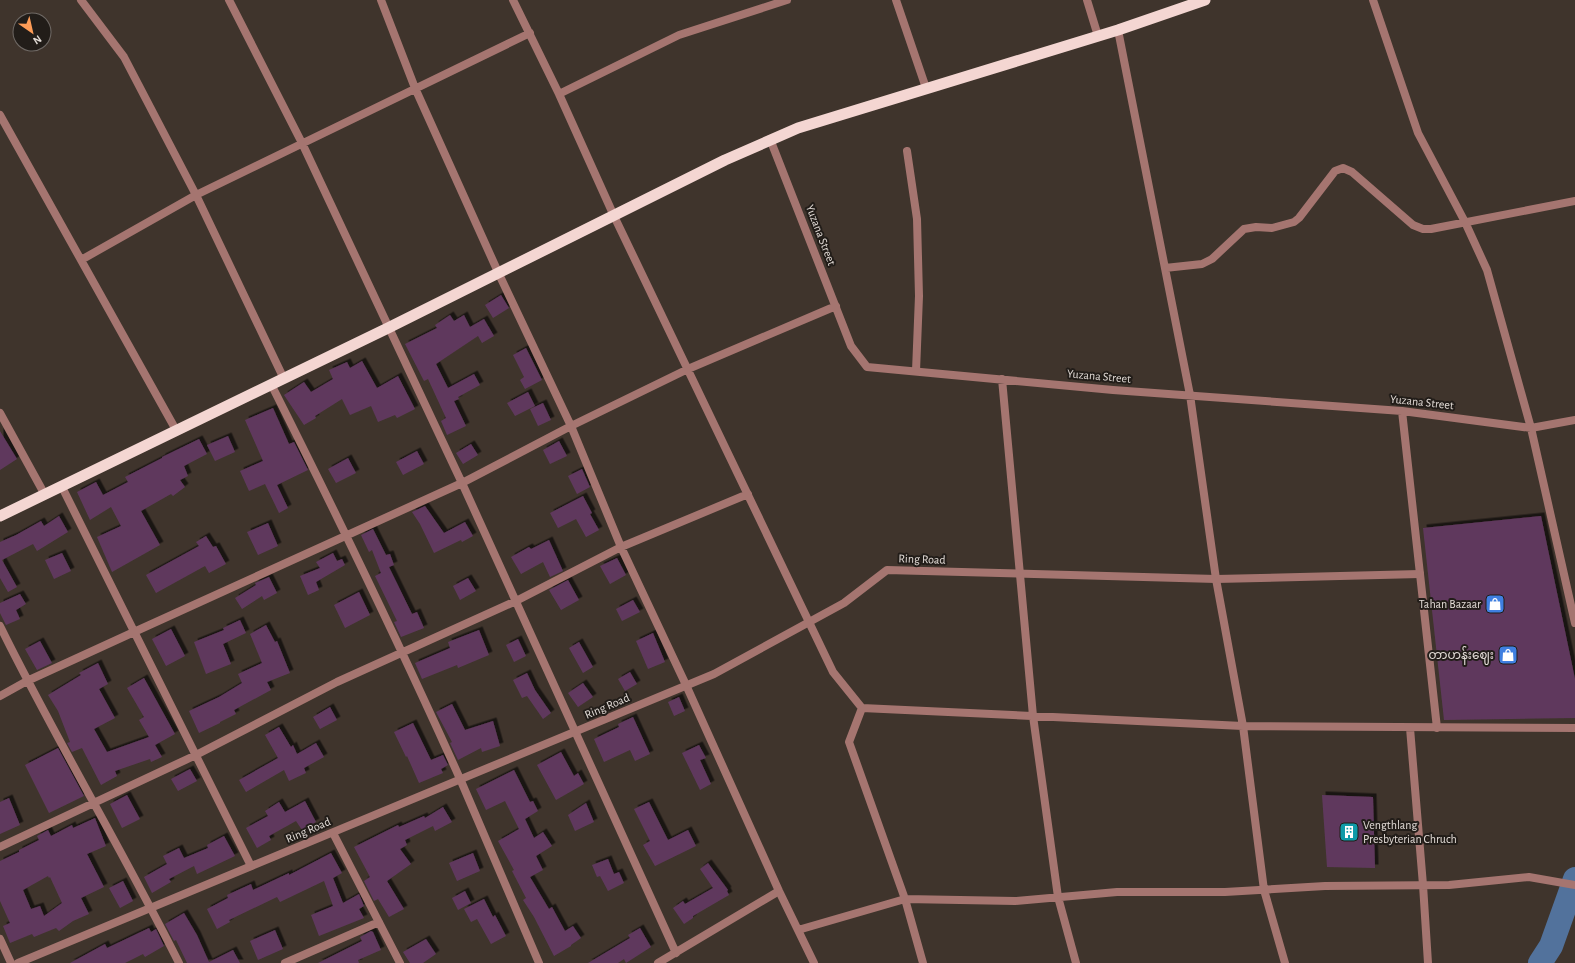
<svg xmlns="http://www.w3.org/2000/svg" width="1575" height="963" viewBox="0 0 1575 963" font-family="'Alegreya Sans','Noto Sans Myanmar',sans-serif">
<defs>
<filter id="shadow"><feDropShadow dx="3.5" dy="-3.5" stdDeviation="0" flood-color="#0009"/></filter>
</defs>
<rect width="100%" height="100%" fill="#3f342c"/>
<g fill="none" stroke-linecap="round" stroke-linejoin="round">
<path stroke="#52729c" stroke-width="24" d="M 1540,963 L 1551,946 L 1575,879"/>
</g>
<path fill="#5f395d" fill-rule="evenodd" filter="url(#shadow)" d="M 501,295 L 509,308 L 493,318 L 485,305 Z
M 450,315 L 454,321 L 464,315 L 470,327 L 484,319 L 494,336 L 482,343 L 478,336 L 436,364 L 448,388 L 474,374 L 480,385 L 458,397 L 459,399 L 454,401 L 466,426 L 447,435 L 441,421 L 446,418 L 428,379 L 424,381 L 405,344 L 437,328 L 435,325 Z
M 526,348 L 542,380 L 525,389 L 520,380 L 524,377 L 513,355 Z
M 362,361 L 377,388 L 398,376 L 415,409 L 397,418 L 395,415 L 378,422 L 371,406 L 350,415 L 342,399 L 315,416 L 316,418 L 304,425 L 284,395 L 304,382 L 311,392 L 333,379 L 329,370 L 347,362 L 350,368 Z
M 528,392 L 535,406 L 515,416 L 507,403 Z
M 543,403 L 551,420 L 538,426 L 530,409 Z
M 273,408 L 289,444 L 294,442 L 308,470 L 277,485 L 288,508 L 279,513 L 265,484 L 249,491 L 240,471 L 263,461 L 245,420 Z
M 0,431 L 17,459 L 0,470 Z
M 228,436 L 235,452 L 215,461 L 207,445 Z
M 199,439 L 207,454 L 184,466 L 188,476 L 180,480 L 185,487 L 173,496 L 171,494 L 141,511 L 160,545 L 112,572 L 97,537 L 121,526 L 111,507 L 90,520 L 77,492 L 96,482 L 103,495 L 128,482 L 125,477 L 162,458 L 162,457 Z
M 559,441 L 567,456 L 550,464 L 543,450 Z
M 471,444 L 478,455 L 463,464 L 456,453 Z
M 417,451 L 424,464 L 403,475 L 396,462 Z
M 348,458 L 356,473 L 336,483 L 328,469 Z
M 582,469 L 590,487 L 577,494 L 568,476 Z
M 583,496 L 592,513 L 590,514 L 599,530 L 586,537 L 576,519 L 558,528 L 550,513 Z
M 425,506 L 444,533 L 465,522 L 473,536 L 462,542 L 461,540 L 434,553 L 420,524 L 412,512 Z
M 59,516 L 68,532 L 37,551 L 33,544 L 2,560 L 17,587 L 8,592 L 0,578 L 0,542 L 16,535 L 41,521 L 44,526 Z
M 1541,516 L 1575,679 L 1575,718 L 1444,720 L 1423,528 Z
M 268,523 L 278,546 L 258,555 L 247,532 Z
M 373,529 L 386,555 L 390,554 L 394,565 L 389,567 L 412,614 L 417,612 L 424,628 L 401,637 L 394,622 L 397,621 L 375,576 L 381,573 L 372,550 L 369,552 L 361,535 Z
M 206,536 L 213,547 L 216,546 L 226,564 L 209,573 L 205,566 L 156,593 L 146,575 L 199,546 L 196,542 Z
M 549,540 L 563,571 L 550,577 L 543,562 L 521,574 L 511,557 L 529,547 L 531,549 Z
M 62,553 L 71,571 L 54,579 L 45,560 Z
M 333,553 L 337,561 L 342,559 L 345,565 L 316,582 L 319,590 L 308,595 L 300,576 L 320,568 L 316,562 Z
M 617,558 L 626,575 L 610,584 L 600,566 Z
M 269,577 L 277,593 L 264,600 L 262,596 L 242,609 L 235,598 L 256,585 L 255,583 Z
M 468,578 L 476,591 L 460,600 L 453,586 Z
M 568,580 L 579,600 L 561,610 L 549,590 Z
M 359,592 L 370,615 L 345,628 L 334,605 Z
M 20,594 L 26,604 L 16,610 L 20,619 L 6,625 L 0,613 L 0,603 Z
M 633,600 L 640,612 L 622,621 L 616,609 Z
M 240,620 L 246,633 L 223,644 L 231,664 L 206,674 L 194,642 L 224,630 L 223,628 Z
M 266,625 L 275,642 L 277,641 L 290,673 L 267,682 L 271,690 L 234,710 L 236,714 L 220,722 L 220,723 L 199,733 L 189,711 L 219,697 L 242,683 L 238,674 L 262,663 L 250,634 Z
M 171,629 L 185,656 L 166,666 L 152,639 Z
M 479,630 L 489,655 L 458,668 L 457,665 L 422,679 L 415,663 L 450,648 L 448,642 Z
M 653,633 L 665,662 L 648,669 L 636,641 Z
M 518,639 L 526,656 L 514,662 L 506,645 Z
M 40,641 L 52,663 L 37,670 L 25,649 Z
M 579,642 L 593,667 L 583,673 L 569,648 Z
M 98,663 L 108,684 L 99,689 L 115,718 L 94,729 L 107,752 L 149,737 L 139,720 L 144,717 L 127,688 L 144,678 L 175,734 L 155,745 L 162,757 L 151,762 L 150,759 L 115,771 L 117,776 L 101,785 L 82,748 L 72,752 L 67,743 L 70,742 L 58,711 L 48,695 L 81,675 L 79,673 Z
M 630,672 L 637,684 L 625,691 L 618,679 Z
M 527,673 L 535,690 L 551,713 L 543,719 L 527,696 L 522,698 L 513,680 Z
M 583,683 L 593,697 L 578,707 L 568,693 Z
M 679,697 L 685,711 L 674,716 L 668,702 Z
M 452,704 L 465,730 L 493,721 L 500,746 L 482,752 L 481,748 L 458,760 L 450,743 L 452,742 L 436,712 Z
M 330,707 L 337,720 L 320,729 L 313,717 Z
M 633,717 L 650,754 L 635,761 L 630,750 L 604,762 L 594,739 L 619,727 L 618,724 Z
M 413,723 L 431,760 L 443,755 L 448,765 L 441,769 L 443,773 L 419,783 L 407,756 L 406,757 L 394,732 Z
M 279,727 L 291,747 L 293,745 L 297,754 L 316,743 L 324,757 L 304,768 L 306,773 L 289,781 L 284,770 L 246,792 L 239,780 L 278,758 L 265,735 Z
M 699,745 L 706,758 L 700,760 L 711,784 L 700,790 L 682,753 Z
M 58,748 L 84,796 L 49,813 L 25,765 Z
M 561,752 L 574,776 L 578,773 L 584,784 L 556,800 L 537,765 Z
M 190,769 L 197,781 L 178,791 L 171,779 Z
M 514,770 L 530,802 L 533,801 L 538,811 L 525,819 L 534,838 L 543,832 L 552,846 L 536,856 L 543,870 L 530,877 L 549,909 L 552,907 L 565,931 L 573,926 L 581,938 L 571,945 L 571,946 L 554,956 L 534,917 L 523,900 L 526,898 L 512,871 L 514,870 L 498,841 L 519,829 L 505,801 L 486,810 L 476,789 Z
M 127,795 L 140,819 L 122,828 L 110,804 Z
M 1322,795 L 1373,797 L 1375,868 L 1327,867 Z
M 9,798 L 20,825 L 0,834 L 0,802 Z
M 305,801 L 316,822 L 302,830 L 296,821 L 269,836 L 271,840 L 257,848 L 246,828 L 268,816 L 265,811 L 279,802 L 285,812 Z
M 649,802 L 668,840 L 688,830 L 696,846 L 655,866 L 643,845 L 650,841 L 634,809 Z
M 586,803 L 594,822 L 575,831 L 568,815 Z
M 443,807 L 452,822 L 435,831 L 433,826 L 405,840 L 407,845 L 400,849 L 411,864 L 387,881 L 404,909 L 389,917 L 378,899 L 374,901 L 364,881 L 370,877 L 354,847 L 398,825 L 399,827 L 424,816 L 425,818 Z
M 95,818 L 106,846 L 87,854 L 104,887 L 81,898 L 89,914 L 73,921 L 59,931 L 56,928 L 34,937 L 32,934 L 10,943 L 3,926 L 10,923 L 0,901 L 0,861 L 19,852 L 19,850 L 39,840 L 37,836 L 48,830 L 51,836 L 72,825 L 73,828 ZM 48,876 L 49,878 L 50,877 L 62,903 L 44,916 L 40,906 L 31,909 L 23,890 Z
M 224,836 L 235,856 L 197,874 L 194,866 L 169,879 L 171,882 L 152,893 L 144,877 L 167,864 L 163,856 L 179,848 L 184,858 L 208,848 L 207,845 Z
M 331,853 L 342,873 L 333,878 L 343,903 L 359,894 L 364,906 L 359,909 L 364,918 L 319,936 L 311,915 L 333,906 L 324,881 L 280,902 L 277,897 L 229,920 L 230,922 L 217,929 L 207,909 L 228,898 L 227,895 L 251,884 L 253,890 L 289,873 L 289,875 Z
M 473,853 L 480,871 L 457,881 L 449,863 Z
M 608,859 L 614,874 L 619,872 L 624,883 L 608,891 L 600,876 L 597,877 L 592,865 Z
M 708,863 L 728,890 L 727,891 L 729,895 L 693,916 L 693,918 L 684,924 L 673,908 L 683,901 L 685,904 L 713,888 L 700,869 Z
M 123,881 L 133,901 L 120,908 L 109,888 Z
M 465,891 L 471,903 L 458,910 L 452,898 Z
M 484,899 L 493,917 L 495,915 L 506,936 L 491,944 L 477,919 L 471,922 L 464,909 Z
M 184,913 L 197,935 L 209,962 L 233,950 L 240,963 L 187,963 L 176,940 L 174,941 L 165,924 Z
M 149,928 L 151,932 L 156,929 L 164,946 L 145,957 L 143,954 L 125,963 L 70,963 L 105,944 L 107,948 Z
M 640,928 L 651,947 L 626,963 L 624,959 L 618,963 L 588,963 L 630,938 L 628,935 Z
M 275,930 L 283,949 L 258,960 L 250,941 Z
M 371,931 L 373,932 L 381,950 L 358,960 L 359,963 L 318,963 L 362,941 L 360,937 Z
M 426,939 L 436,954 L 423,963 L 410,963 L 403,952 Z"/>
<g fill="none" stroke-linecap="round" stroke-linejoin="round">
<path stroke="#a57570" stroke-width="8" d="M 81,0 L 124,57 L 196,195 L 284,379
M 229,0 L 302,143 L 462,483 L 676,953
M 381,0 L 415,88 L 498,272 L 571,426 L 621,547 L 686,685 L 779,891 L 814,963
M 513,0 L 559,94 L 614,216 L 833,672 L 862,708 L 1243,726 L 1575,728
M 896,0 L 926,88
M 1087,0 L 1098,36
M 1373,0 L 1418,133 L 1465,222 L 1487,270 L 1531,428 L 1575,623
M 1118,30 L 1190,395 L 1216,579 L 1243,726 L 1264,890 L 1285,963
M 559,94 L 679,35 L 787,0
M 0,115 L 176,430
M 770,139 L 851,346 L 867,367 L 1113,390 L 1402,411 L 1531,428 L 1575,420
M 907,151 L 917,219 L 919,296 L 916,371
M 81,260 L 196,195 L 530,33
M 1165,268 L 1202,264 L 1212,259 L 1244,229 L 1256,227 L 1272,228 L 1294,222 L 1299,218 L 1335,171 L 1343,168 L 1352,172 L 1413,225 L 1423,229 L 1431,229 L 1575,201
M 1002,379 L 1033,716 L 1058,897 L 1076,963
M 271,384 C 337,515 401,647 461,781 C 487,841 513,902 539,963
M 1402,411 L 1437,728
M 0,413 L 45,495
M 62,487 L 251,866
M 0,626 C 56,740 122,849 179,963
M 0,696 L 27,681 L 134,632 L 462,483 L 571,426 L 688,369 L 836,306
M 862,708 L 849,742 L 905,899 L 923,963
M 1410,728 L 1423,885 L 1428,963
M 333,833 L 400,963
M 0,847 L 196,755 L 337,682 L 516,601 L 621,547 L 748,494
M 798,930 L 905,899 L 1015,901 L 1117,892 L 1225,892 L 1325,886 L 1449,885 L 1529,877 L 1575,885
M 0,939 L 11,963
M 285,963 L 379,922
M 658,963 L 779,891"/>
<path stroke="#a57570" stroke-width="8" d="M 18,963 L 714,674 L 844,603 L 887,570 L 1216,579 L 1420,574"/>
<path stroke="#f4d6d2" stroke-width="11" d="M 0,516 L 388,328 L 725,160 L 798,128 L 1118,30 L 1205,0"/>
</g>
<defs>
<g id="shop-square" transform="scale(1)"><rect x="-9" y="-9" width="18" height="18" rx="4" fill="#3f7fe0" stroke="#221d19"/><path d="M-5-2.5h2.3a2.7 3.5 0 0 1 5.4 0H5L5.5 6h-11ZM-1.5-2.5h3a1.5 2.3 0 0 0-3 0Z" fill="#fff"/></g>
<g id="building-square" transform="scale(1)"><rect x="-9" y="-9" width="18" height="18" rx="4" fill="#0f9aa8" stroke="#221d19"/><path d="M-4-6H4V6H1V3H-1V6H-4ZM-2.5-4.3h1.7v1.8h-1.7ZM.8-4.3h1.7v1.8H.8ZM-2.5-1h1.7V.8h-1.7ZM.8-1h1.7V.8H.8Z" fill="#fff"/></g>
</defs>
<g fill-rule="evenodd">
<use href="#shop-square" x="1495" y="604"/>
<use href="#shop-square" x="1508" y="655"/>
<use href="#building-square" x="1349" y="832"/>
</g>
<g text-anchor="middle" stroke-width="4" stroke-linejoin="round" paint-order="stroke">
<g font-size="12" fill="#e3dcd7" stroke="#221d19">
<text transform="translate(821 235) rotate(69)" y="4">Yuzana Street</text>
<text transform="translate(1099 376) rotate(5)" y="4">Yuzana Street</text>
<text transform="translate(1422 402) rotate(6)" y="4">Yuzana Street</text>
<text transform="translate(922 559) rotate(2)" y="4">Ring Road</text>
<text transform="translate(607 706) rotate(-23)" y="4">Ring Road</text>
<text transform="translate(308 830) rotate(-23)" y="4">Ring Road</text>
</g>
<g font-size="12" fill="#e3dcd7" stroke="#221d19" text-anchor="end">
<text x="1481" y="608">Tahan Bazaar</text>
<text x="1494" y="659">တာဟန်းဈေး</text>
<text x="1363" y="829" text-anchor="start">Vengthlang<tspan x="1363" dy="14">Presbyterian Chruch</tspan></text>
</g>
</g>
<g transform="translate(32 32) rotate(146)"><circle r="19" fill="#221d19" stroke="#6f6965"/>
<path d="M0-3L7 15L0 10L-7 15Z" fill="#fe9c57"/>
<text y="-6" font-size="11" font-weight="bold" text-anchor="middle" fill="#e3dcd7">N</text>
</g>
</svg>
